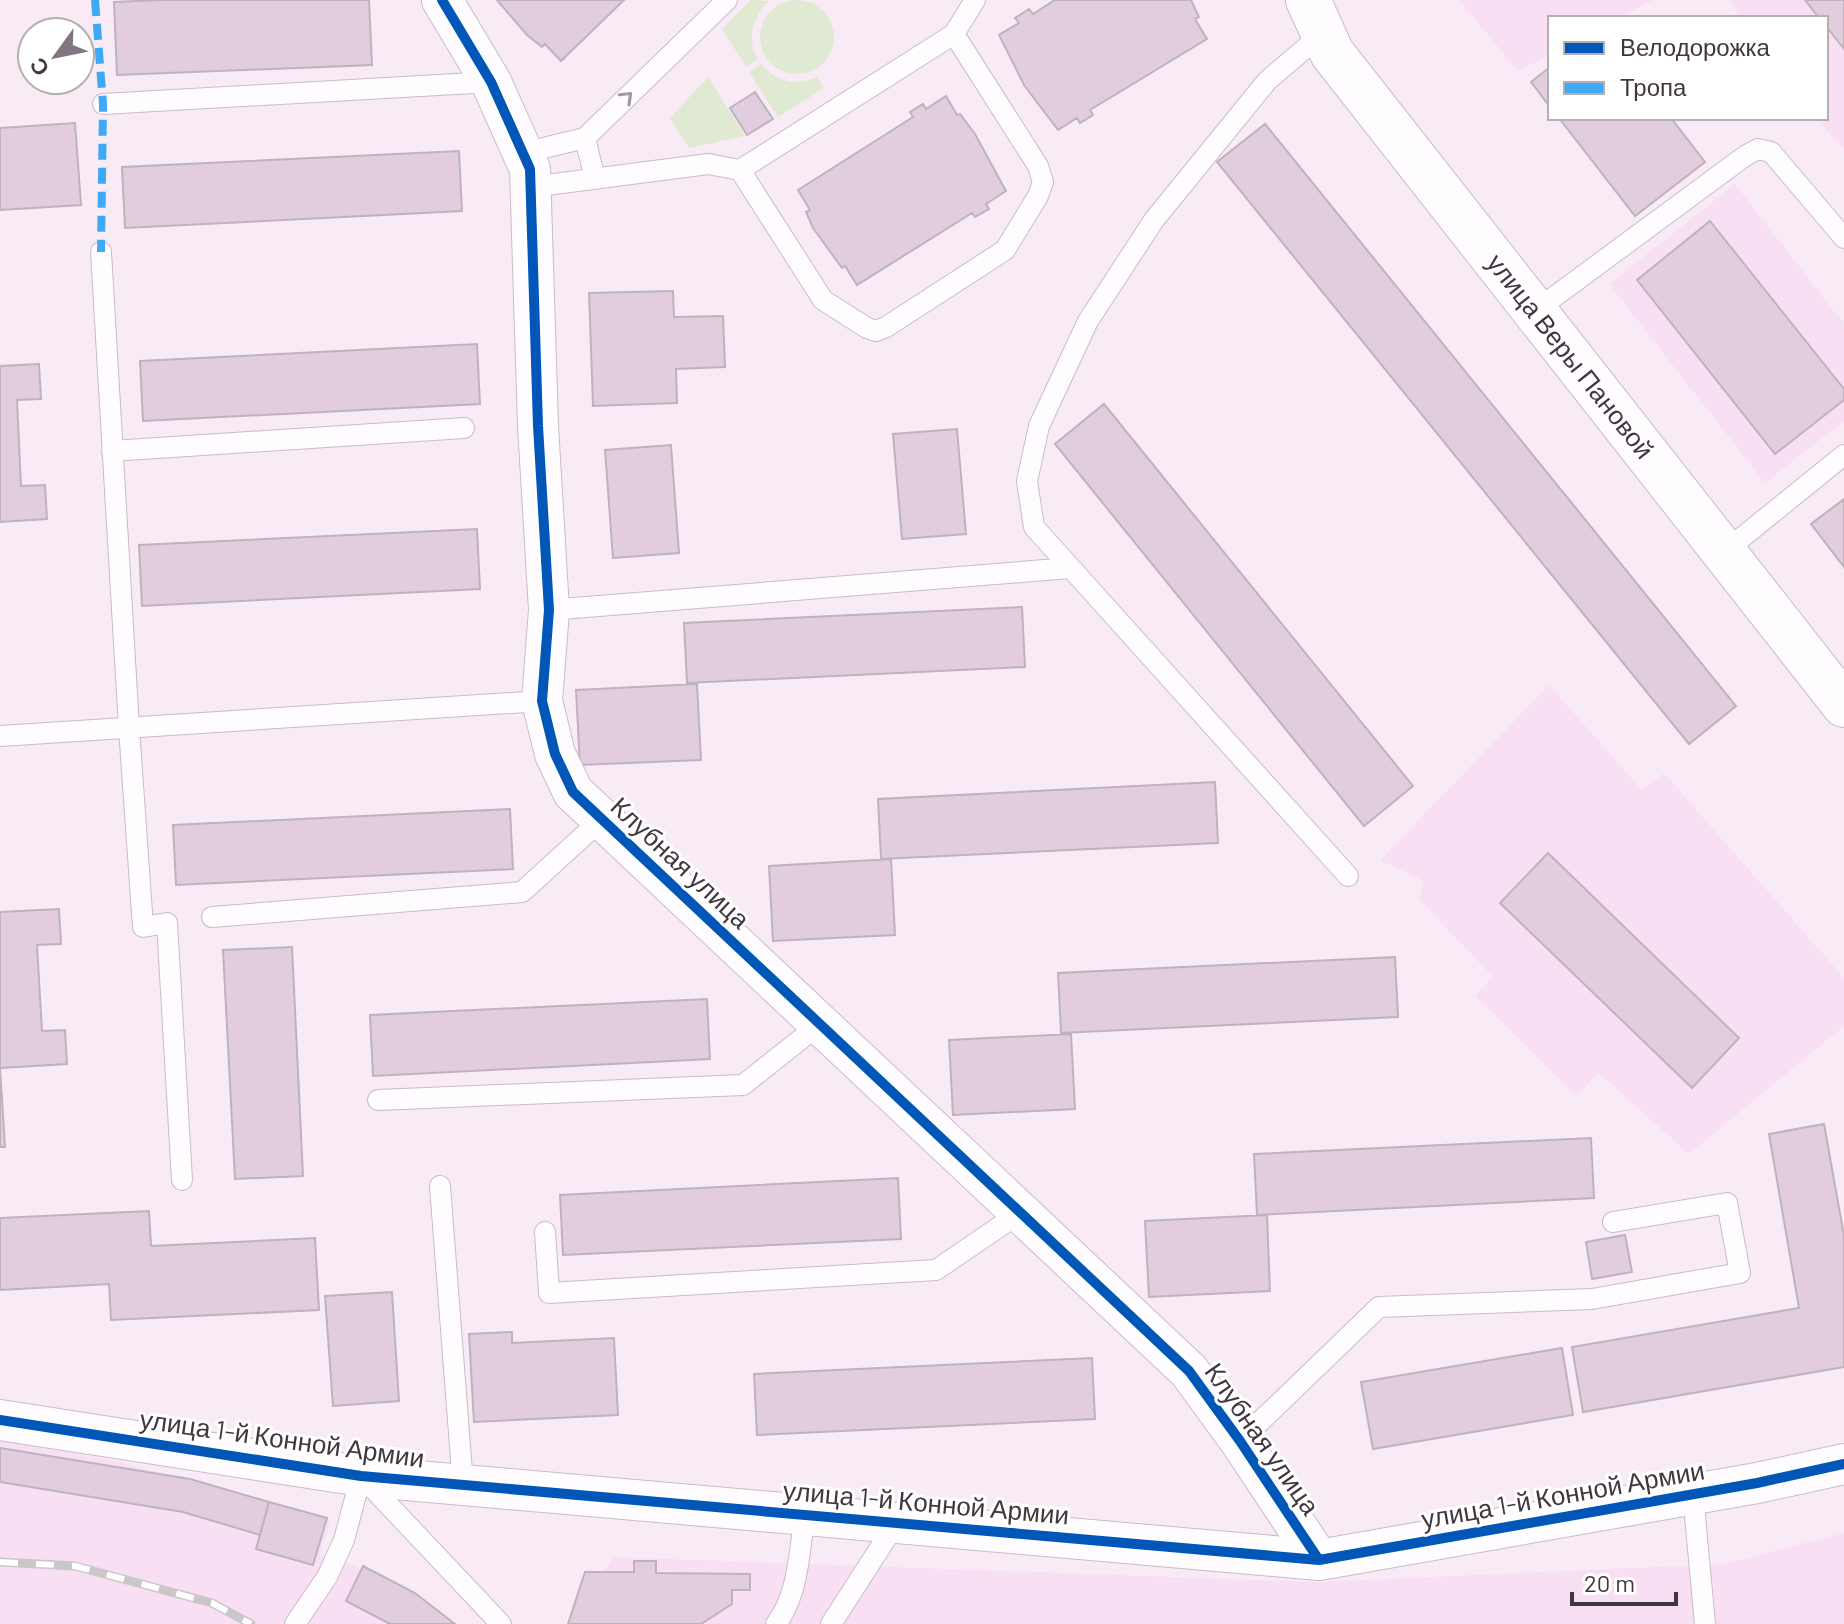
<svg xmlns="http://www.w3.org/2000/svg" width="1844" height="1624" viewBox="0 0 1844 1624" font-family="Barlow,sans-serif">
<rect width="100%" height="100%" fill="#f8ebf6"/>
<path fill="#f9dff4" d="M 1459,0 L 1653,0 L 1619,18 L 1550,18 L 1550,55 L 1518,71 Z
M 1728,0 L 1844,0 L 1844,150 L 1816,118 L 1826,118 L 1826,18 L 1741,18 Z
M 1735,184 L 1844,324 L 1844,421 L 1765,483 L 1609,284 Z
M 1549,685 L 1642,790 L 1664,773 L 1844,978 L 1844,1026 L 1689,1154 L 1599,1073 L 1577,1096 L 1475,996 L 1493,977 L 1419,899 L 1424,881 L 1380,860 Z
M 0,1439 L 119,1462 L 331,1521 L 320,1554 L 355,1566 L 455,1624 L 0,1624 Z
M 1844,1533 L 1844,1624 L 571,1624 L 613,1557 L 1317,1582 L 1723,1564 Z"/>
<path fill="#e0e9d1" d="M760 37a37 37 0 1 1 74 0a37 37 0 1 1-74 0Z
M 751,0 L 769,1 C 753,16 746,39 758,59 L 746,67 L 722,29 Z
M 761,64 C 776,82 796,86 817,77 L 824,88 L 778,117 L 749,72 Z
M 708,77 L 745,136 L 689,148 L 670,118 Z"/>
<path fill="#e1cdde" stroke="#beb3bc" stroke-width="2" d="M 159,0 L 369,0 L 372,65 L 117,75 L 114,2 Z
M 497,0 L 624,0 L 561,61 L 545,44 L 542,47 L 527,35 Z
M 1055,0 L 1191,0 L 1199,17 L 1195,19 L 1207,39 L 1090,110 L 1093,115 L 1080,123 L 1077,118 L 1058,130 L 1024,85 L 999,35 L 1019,23 L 1015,18 L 1029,9 L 1033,14 Z
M 1805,0 L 1844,0 L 1844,49 L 1826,26 L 1826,18 L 1819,18 Z
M 1550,67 L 1550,107 L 1531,82 Z
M 755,92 L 773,119 L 747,135 L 730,108 Z
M 946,96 L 957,115 L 960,114 L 975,134 L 1006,191 L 986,204 L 989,209 L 975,217 L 972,213 L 857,285 L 845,266 L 842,268 L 813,228 L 806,212 L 810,210 L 798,190 L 913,117 L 910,112 L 923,104 L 926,109 Z
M 1559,118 L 1671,118 L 1705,162 L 1635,216 Z
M 75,123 L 81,205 L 0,210 L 0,128 Z
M 1265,124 L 1736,706 L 1689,744 L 1217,162 Z
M 459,151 L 462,211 L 125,228 L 122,167 Z
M 1710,221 L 1844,389 L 1844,400 L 1775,454 L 1637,280 Z
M 673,291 L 674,317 L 723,316 L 725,367 L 676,369 L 677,403 L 593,406 L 589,293 Z
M 477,344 L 480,404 L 143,421 L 140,361 Z
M 39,364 L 41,399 L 17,400 L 21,486 L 45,485 L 47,519 L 0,522 L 0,366 Z
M 1104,404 L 1413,786 L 1364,826 L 1055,444 Z
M 957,429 L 966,534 L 902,539 L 893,434 Z
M 671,445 L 679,553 L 613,558 L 605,450 Z
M 1844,499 L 1844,567 L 1811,524 Z
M 477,529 L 480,589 L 142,606 L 139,545 Z
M 1022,607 L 1025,667 L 687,683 L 684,623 Z
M 697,684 L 701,760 L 580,765 L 576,690 Z
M 1215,782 L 1218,843 L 881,859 L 878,799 Z
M 510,809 L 513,869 L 176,885 L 173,825 Z
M 1548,853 L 1739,1038 L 1692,1088 L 1500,903 Z
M 891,859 L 895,935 L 773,941 L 769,866 Z
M 59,909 L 61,944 L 37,945 L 42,1031 L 65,1030 L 67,1064 L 0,1068 L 5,1147 L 0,1147 L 0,912 Z
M 292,947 L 303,1176 L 235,1179 L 223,950 Z
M 1395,957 L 1398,1017 L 1061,1033 L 1058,973 Z
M 707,999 L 710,1059 L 373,1076 L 370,1015 Z
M 1071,1034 L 1075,1109 L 953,1115 L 949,1040 Z
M 1824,1124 L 1844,1236 L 1844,1367 L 1583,1412 L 1572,1347 L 1799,1308 L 1769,1134 Z
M 1591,1138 L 1594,1198 L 1257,1215 L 1254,1154 Z
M 898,1178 L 901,1239 L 563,1255 L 560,1195 Z
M 149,1211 L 151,1246 L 315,1238 L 319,1310 L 111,1320 L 109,1284 L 0,1290 L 0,1218 Z
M 1267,1215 L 1270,1291 L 1149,1297 L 1145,1221 Z
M 1625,1235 L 1632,1272 L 1592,1279 L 1586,1242 Z
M 392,1292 L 399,1401 L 333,1406 L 325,1296 Z
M 512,1332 L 512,1343 L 614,1338 L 618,1415 L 474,1422 L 469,1334 Z
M 1562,1348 L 1573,1415 L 1373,1449 L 1361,1382 Z
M 1092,1358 L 1095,1419 L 757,1435 L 754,1374 Z
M 0,1448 L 190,1479 L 269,1502 L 260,1535 L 183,1512 L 0,1482 Z
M 269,1502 L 327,1518 L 313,1565 L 256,1549 Z
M 634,1561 L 656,1561 L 656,1573 L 750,1574 L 750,1590 L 732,1590 L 732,1604 L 701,1624 L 568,1624 L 585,1572 L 634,1572 Z
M 363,1566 L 415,1593 L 455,1624 L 390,1624 L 346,1601 Z"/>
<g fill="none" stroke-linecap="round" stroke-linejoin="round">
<g stroke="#c8bdc6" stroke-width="22">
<path id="service" d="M 1322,34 L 1267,81 L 1154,220 L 1088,321 L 1039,426 L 1027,481 L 1034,527 L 1348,876
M 103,104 L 491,82
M 585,138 L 595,179
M 523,153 L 585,138 L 727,0
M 740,170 L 823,300 L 867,328 L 876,331 L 886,327 L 1005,250 L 1038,196 L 1043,182 L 1038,166 L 954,34
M 531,187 L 708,164 L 740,170 L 954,34 L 975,0
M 101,252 L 129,728 L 143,927 L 167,923 L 182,1180
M 1535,311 L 1745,156 L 1758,149 L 1771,152 L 1844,238
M 112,451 L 464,428
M 1724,552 L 1844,455
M 549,610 L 1070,568
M 0,736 L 542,701
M 212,917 L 522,892 L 601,820
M 378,1100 L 743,1085 L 820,1024
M 440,1186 L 463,1485
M 545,1232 L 549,1293 L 936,1270 L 1021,1212
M 1240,1441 L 1379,1307 L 1592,1299 L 1740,1273 L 1727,1203 L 1613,1222
M 364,1479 L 501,1624
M 1693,1495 L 1705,1624
M 295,1624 L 327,1577 L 344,1540 L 361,1476
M 776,1624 C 799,1594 799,1551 805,1515
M 831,1624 L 896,1523"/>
</g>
<g stroke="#c8bdc6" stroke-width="42">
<path id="minor" d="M 442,0 L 491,82 L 530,169 L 538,426 L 549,610 L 542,701 L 555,754 L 573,792 L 1189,1371 L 1240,1441 L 1319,1560
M 0,1420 L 361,1476 L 1319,1560 L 1757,1483 L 1844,1464"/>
</g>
<g stroke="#c8bdc6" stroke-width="46">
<g id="tertiary">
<path id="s1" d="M 1308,0 L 1332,53 L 1844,705"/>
</g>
</g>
<use href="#service" stroke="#fefcfe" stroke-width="20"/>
<use href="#minor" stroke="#fefcfe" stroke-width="40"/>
<use href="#tertiary" stroke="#fefcfe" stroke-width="44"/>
<g stroke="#cac6ca" stroke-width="9">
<path id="rail" d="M 0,1562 L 75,1566 L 212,1603 L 251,1624"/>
</g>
<use href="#rail" stroke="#fff" stroke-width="6" stroke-dasharray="18" stroke-linecap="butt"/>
<path stroke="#3fa9f5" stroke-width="8" stroke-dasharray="16 8" stroke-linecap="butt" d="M 95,0 L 103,104 L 101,252"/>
<g stroke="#fff" stroke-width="15">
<path id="cycleway" d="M 442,0 L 491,82 L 530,169 L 538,426 L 549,610 L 542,701 L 555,754 L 573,792 L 1189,1371 L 1240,1441 L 1319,1560
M 0,1420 L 361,1476 L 1319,1560 L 1757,1483 L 1844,1464"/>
</g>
<use href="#cycleway" stroke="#0057b8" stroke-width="10"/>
</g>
<defs><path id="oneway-chevron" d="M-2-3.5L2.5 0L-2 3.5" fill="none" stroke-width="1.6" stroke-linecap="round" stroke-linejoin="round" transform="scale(2)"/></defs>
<use stroke="#a0999e" href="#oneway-chevron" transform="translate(627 97) rotate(-44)"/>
<g text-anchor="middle" stroke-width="6" stroke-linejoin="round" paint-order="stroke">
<g font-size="26" fill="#42363f" stroke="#fff">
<text dy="9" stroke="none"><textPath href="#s1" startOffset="444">улица Веры Пановой</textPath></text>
<text transform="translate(680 863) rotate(43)" y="9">Клубная улица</text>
<text transform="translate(282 1439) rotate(8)" y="9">улица 1-й Конной Армии</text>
<text transform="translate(1262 1439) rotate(55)" y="9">Клубная улица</text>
<text transform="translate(1563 1495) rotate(-10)" y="9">улица 1-й Конной Армии</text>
<text transform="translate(926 1503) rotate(5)" y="9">улица 1-й Конной Армии</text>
</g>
</g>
<rect x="1548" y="16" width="280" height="104" fill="#ffffff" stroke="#b3afb2" stroke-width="2"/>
<rect x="1564" y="42" width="40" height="12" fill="#0057b8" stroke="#b3afb2" stroke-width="2"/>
<text x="1620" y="56" font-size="24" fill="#42363f">Велодорожка</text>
<rect x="1564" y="82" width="40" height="12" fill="#3fa9f5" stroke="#b3afb2" stroke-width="2"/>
<text x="1620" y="96" font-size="24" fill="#42363f">Тропа</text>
<g transform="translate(56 56) rotate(237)"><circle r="38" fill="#ffffff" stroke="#b3afb2" stroke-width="2"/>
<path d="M0-6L14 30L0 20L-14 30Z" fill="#82757f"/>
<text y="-12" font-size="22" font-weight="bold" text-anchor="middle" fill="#42363f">С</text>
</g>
<path d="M1572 1592v12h104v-12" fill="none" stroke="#42363f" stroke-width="4"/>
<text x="1584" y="1592" font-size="24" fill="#42363f" stroke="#ffffff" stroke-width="6" paint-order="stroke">20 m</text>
</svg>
